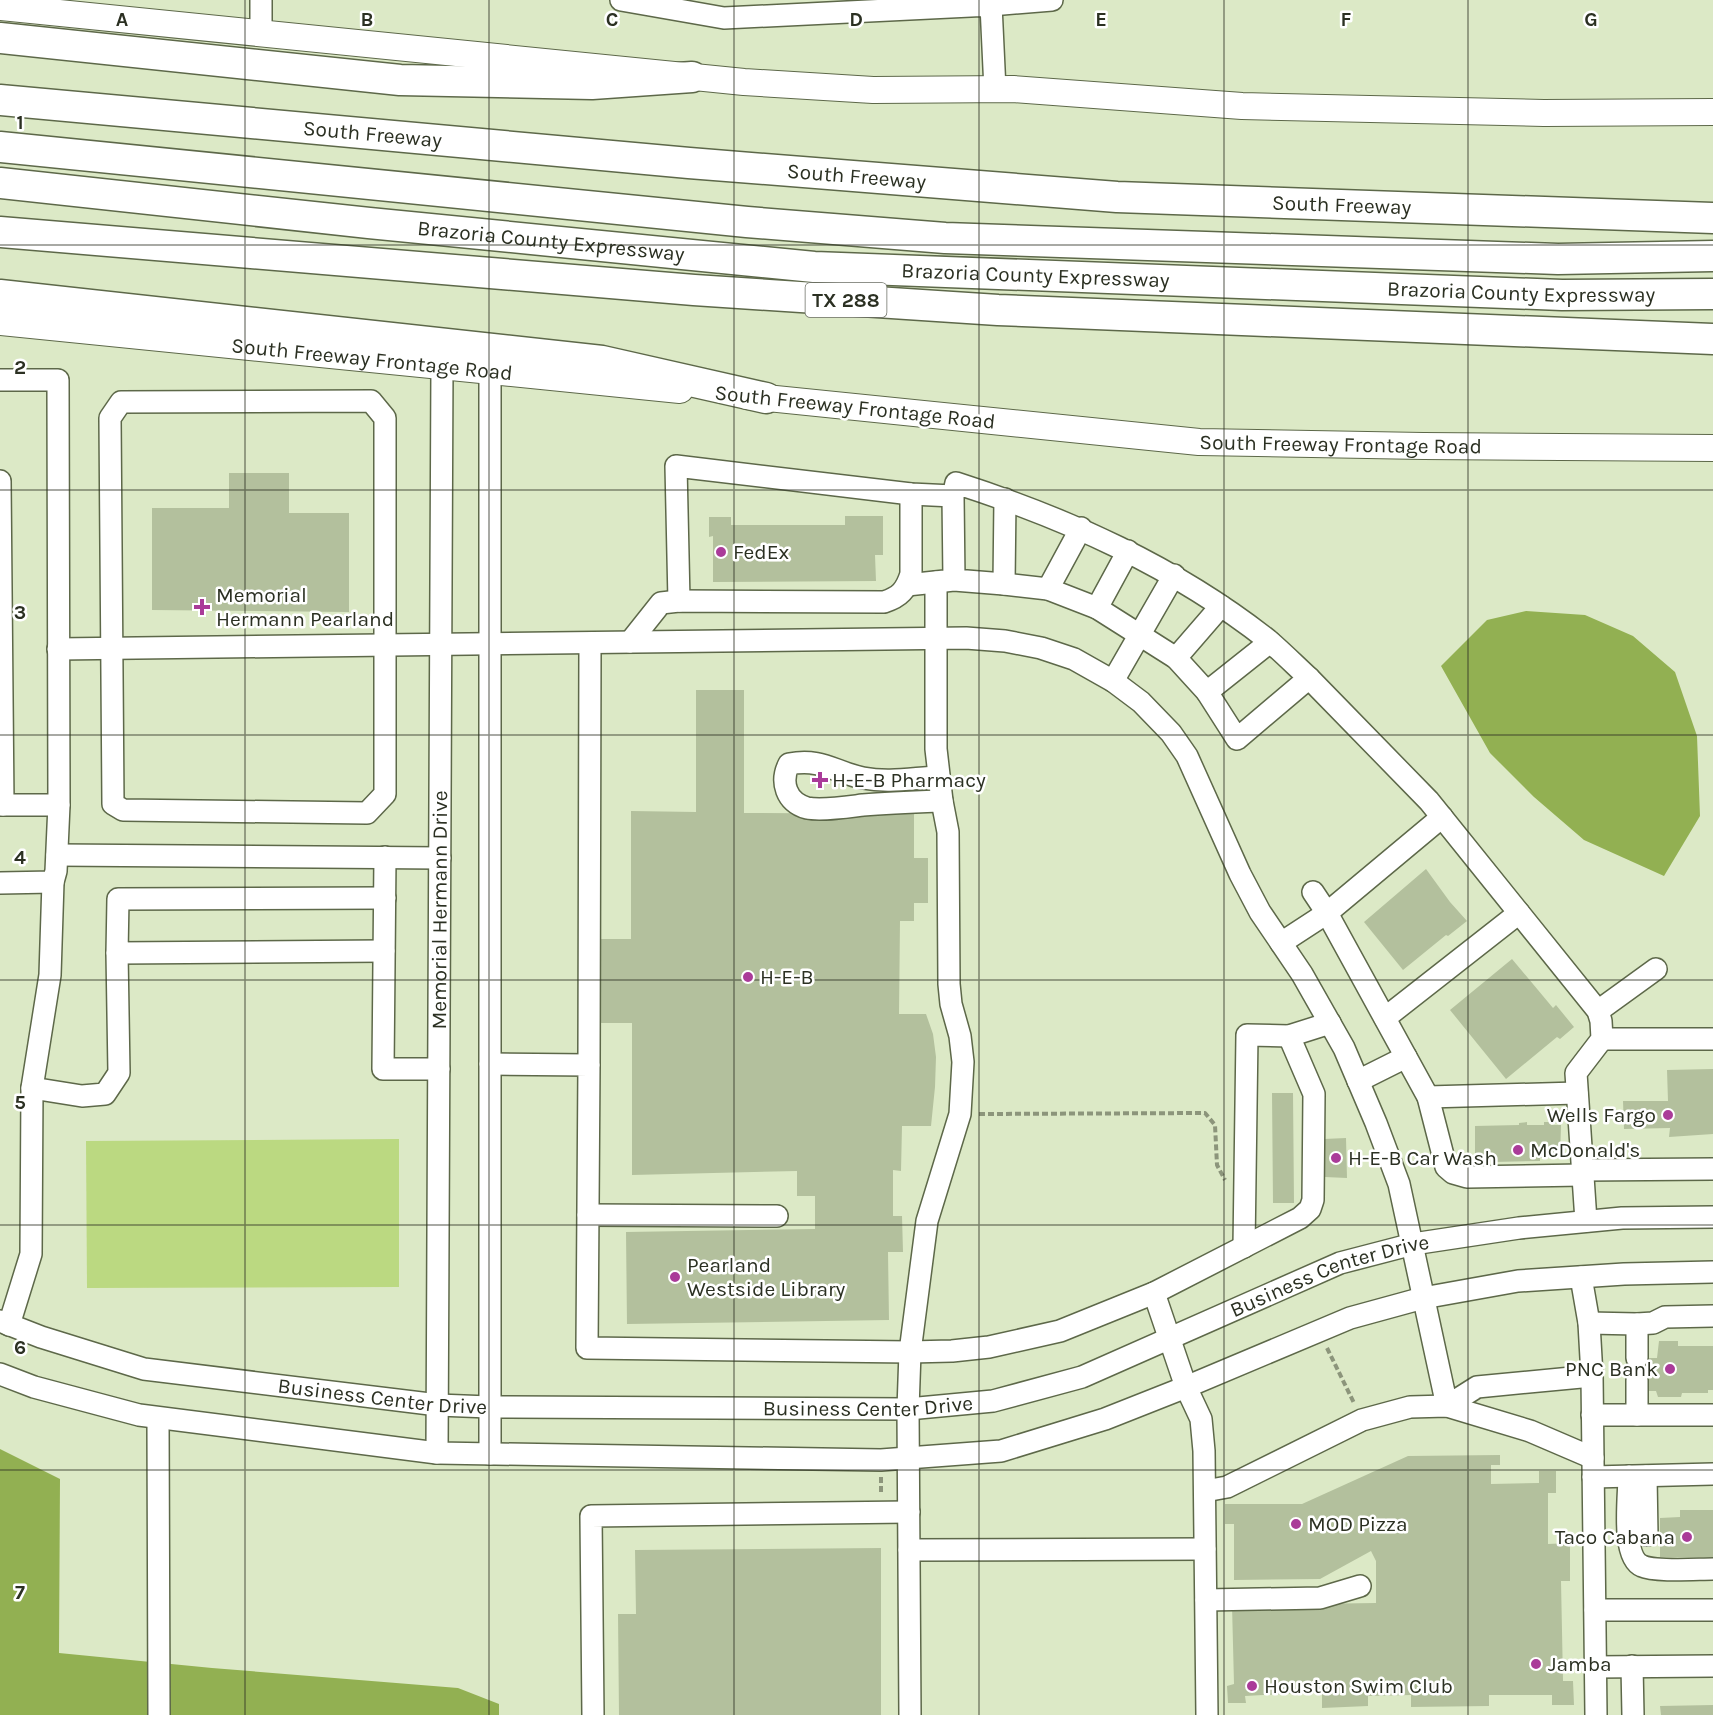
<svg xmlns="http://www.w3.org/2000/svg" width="1713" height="1715" viewBox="0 0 1713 1715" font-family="Karla,sans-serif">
<rect width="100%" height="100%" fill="#dce9c6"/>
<path fill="#bbd981" d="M 399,1139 L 399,1287 L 87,1288 L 86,1141 Z"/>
<path fill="#92b052" d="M 1526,611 L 1585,615 L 1633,636 L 1675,672 L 1697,736 L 1700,816 L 1664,876 L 1584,840 L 1534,797 L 1490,753 L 1441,666 L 1487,620 Z
M 0,1449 L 60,1479 L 59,1653 L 212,1668 L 458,1688 L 499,1704 L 499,1715 L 0,1715 Z"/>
<path fill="#b3c09d" d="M 229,473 L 289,473 L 289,513 L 349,513 L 349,612 L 152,610 L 152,508 L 229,508 Z
M 845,516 L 883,516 L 883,555 L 875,555 L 876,581 L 713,582 L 713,536 L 709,537 L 709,517 L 731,517 L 731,525 L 845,525 Z
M 696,690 L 744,690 L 744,813 L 914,814 L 914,858 L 928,858 L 928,903 L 914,903 L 914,921 L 900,921 L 899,1014 L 926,1014 L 933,1034 L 936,1057 L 935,1087 L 931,1126 L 902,1126 L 901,1171 L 893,1170 L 893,1216 L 902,1216 L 903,1252 L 888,1252 L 889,1320 L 627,1324 L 626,1232 L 815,1229 L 815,1196 L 797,1196 L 797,1171 L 632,1175 L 632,1023 L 597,1023 L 597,939 L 631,939 L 631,811 L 696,812 Z
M 1426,869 L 1450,902 L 1467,921 L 1448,936 L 1446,935 L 1403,970 L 1364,922 Z
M 1512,959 L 1553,1008 L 1556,1005 L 1574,1027 L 1560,1039 L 1557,1037 L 1506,1079 L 1450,1010 Z
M 1713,1069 L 1713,1134 L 1669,1137 L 1670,1128 L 1624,1129 L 1623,1101 L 1668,1101 L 1667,1070 Z
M 1272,1093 L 1293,1093 L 1294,1203 L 1273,1203 Z
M 1527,1122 L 1527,1125 L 1544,1125 L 1544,1122 L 1551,1122 L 1551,1125 L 1561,1125 L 1560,1157 L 1540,1158 L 1540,1161 L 1492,1162 L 1492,1158 L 1475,1158 L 1475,1126 L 1519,1125 L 1519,1123 Z
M 1346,1138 L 1347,1178 L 1325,1177 L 1324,1139 Z
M 1659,1341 L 1678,1341 L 1678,1346 L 1713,1346 L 1713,1390 L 1708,1390 L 1708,1393 L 1682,1393 L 1681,1397 L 1658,1397 L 1656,1391 L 1647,1391 L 1647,1380 L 1626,1380 L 1627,1358 L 1657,1358 Z
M 1500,1455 L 1500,1465 L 1491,1465 L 1491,1484 L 1539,1483 L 1539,1471 L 1556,1471 L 1556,1493 L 1548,1493 L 1548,1544 L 1570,1543 L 1570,1581 L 1561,1581 L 1563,1681 L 1573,1681 L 1574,1705 L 1552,1705 L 1552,1695 L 1489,1695 L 1489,1706 L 1411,1707 L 1411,1695 L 1368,1696 L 1368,1706 L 1322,1708 L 1322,1692 L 1245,1696 L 1246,1703 L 1228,1703 L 1227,1686 L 1234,1684 L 1232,1605 L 1376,1603 L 1376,1561 L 1371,1551 L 1320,1579 L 1234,1580 L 1234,1524 L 1225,1524 L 1225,1504 L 1302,1504 L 1408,1456 Z
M 1680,1510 L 1713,1510 L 1713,1557 L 1660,1557 L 1660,1518 L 1680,1517 Z
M 881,1548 L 881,1715 L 619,1715 L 618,1614 L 636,1614 L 635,1550 Z
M 1713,1705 L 1713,1715 L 1661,1715 L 1660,1706 Z"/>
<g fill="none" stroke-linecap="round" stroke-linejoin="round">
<g stroke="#5d6849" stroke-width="24">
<g id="minor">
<path d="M 261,0 L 261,33"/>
<path d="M 621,0 L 724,18 L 991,5 L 995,90"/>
<path d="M 991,0 L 991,5 L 1052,0"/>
<path d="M 490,370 L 490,1454"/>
<path d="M 0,380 L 58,380 L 59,805 L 56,871 L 53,882 L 0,883"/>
<path d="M 371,401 L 385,418 L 385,794 L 367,813 L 123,810 L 113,804 L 110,418 L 121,402 Z"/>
<path d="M 0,481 L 3,805"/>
<path d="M 1004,584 L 1005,499"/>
<path d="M 907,585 L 954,580 L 1004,584 L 1048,589 L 1097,608 L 1176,658 L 1207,692 L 1237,739 L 1309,678 C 1295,665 1282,652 1268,640 C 1175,567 1068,519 956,483 L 953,496 L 954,580"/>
<path d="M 1048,589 L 1081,528"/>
<path d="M 679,601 L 676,466 L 911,494 L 953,496"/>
<path d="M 1097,608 L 1128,551"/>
<path d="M 630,642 L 661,603 L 679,601 L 884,602 C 900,597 906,590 911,574 L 911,494"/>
<path d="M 58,649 L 966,638 L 1005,641 L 1041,648 L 1074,659 L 1113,681 L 1141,702 L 1171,733 L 1187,756 L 1240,874 L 1260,912 L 1302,974 L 1344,1048 L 1376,1123 L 1399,1184 L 1447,1406 L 1477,1387 L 1592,1376"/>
<path d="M 1176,658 L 1221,606"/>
<path d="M 1309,678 L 1429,801 L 1598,1011 L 1601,1021 L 1602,1039 L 1576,1073 L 1586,1221"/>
<path d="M 1113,681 L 1174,575"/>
<path d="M 1207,692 L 1270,642"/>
<path d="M 939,777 C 913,778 889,783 863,778 C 834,772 822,758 789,764 C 780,782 786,802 807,808 C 822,811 847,807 863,805 C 889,803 916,802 942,801"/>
<path d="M 0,805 L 59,805"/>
<path d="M 57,855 L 440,858"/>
<path d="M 385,857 L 383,1069 L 439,1069"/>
<path d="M 1313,892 L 1327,913 L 1428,1097 L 1446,1167 L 1453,1173 L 1467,1177 L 1582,1175"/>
<path d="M 1281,943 L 1327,913 L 1442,817"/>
<path d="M 384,951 L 117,953 L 118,899 L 385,898"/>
<path d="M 1598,1011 L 1656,969"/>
<path d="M 1385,1018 L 1519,913"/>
<path d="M 1602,1039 L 1713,1039"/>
<path d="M 490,1064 L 589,1065 L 587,1348 L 910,1352 L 952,1351 L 989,1347 L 1060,1331 L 1154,1293 L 1300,1218 L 1310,1209 L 1313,1200 L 1314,1094 L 1289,1036"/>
<path d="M 589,1065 L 590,643"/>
<path d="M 1358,1081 L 1406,1057"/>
<path d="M 32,1088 L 50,975 L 53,882"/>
<path d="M 1428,1097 L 1577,1093"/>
<path d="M 1582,1170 L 1713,1169"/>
<path d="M 588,1215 L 777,1216"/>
<path d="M 1244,1247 L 1247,1035 L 1289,1036 L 1330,1023"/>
<path d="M 1581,1277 L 1589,1323 L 1592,1376 L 1596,1715"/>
<path d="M 1154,1293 L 1186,1387 L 1201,1419 L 1204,1451 L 1207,1715"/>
<path id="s1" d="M 0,1321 L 41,1337 L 144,1369 L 438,1405 L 489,1407 L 908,1409 L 993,1401 L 1082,1377 L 1340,1263 L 1413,1244 L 1519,1228 L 1622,1218 L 1713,1217"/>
<path d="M 1589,1323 L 1637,1324 L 1653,1323 L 1665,1317 L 1713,1316"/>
<path d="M 1637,1324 L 1637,1358"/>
<path d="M 9,1325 L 31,1254 L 32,1088 L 82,1096 L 105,1094 L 119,1073 L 117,953"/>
<path d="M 0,1374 L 34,1387 L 139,1415 L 437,1453 L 881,1460 L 1001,1451 L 1105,1419 L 1186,1387 L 1350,1318 L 1423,1298 L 1518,1281 L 1624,1274 L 1713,1272"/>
<path d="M 1637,1380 L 1637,1415"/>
<path d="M 1592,1415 L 1713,1415"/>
<path d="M 158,1418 L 159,1715"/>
<path id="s2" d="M 437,1453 L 442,365"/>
<path d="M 1629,1476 C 1629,1497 1621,1557 1642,1566 C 1655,1572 1697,1569 1713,1569"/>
<path d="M 1646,1476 L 1647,1535"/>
<path d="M 1593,1477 L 1713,1474"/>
<path d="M 1205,1491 L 1227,1487 L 1362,1420 L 1410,1407 L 1447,1406 L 1530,1431 L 1593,1458"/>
<path d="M 909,1550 L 1205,1549"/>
<path d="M 1206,1600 L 1320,1598 L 1360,1586"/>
<path d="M 1595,1610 L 1713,1610"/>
<path d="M 1632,1666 L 1633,1715"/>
<path d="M 1595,1667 L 1713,1666"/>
<path d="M 593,1715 L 591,1516 L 909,1512"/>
<path d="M 910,1715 L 908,1409 L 910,1352 L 927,1221 L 960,1114 L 963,1062 L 960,1036 L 951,1004 L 949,984 L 948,832 L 942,801 L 936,749 L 936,582"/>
</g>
</g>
<g stroke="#5d6849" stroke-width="28">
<g id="major">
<path d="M 0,7 L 744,82 L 873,90 L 1013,89 L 1242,106 L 1544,113 L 1713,112"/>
<path id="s3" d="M 0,322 L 680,390"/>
<path id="s4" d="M 747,396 L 1199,442 L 1423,446 L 1713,448"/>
</g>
</g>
<g stroke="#5d6849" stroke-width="33">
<g id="highway">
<path d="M 0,38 L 400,80 L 592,84 L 692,77"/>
<path id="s5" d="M 0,100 L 689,163 L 1117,197 L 1713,218"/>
<path d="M 0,147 L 747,222 L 945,238 L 1558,259 L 1713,256"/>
<path id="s6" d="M 0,183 L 369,223 L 814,267 L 1562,295 L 1713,294"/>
<path d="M 0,232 L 694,290 L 998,310 L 1713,339"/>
<path d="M 0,295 L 602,361 L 766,398"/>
</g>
</g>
<path stroke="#8c957b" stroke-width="4" stroke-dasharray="6 3" stroke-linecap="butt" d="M 979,1114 L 1205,1113 L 1215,1125 L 1217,1165 L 1225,1180
M 1327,1348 L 1354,1403
M 881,1477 L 881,1494"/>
<use href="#minor" stroke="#fff" stroke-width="21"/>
<use href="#major" stroke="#fff" stroke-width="26"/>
<use href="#highway" stroke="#fff" stroke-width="30"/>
</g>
<path fill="none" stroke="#2b3022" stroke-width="1.5" stroke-opacity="0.55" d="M 245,0 L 245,1715M 489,0 L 489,1715M 734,0 L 734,1715M 979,0 L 979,1715M 1224,0 L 1224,1715M 1468,0 L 1468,1715M 0,245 L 1713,245M 0,490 L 1713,490M 0,735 L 1713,735M 0,980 L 1713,980M 0,1225 L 1713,1225M 0,1470 L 1713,1470"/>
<g fill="#aa3b99" stroke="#fff" stroke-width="2">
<circle cx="721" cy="552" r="6"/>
<path d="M199 598h6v6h6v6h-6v6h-6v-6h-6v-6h6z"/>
<path d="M817 771h6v6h6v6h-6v6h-6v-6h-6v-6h6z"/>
<circle cx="748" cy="977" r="6"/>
<circle cx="1668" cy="1115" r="6"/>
<circle cx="1518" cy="1150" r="6"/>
<circle cx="1336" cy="1158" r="6"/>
<circle cx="675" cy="1277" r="6"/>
<circle cx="1670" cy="1369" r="6"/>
<circle cx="1296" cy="1524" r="6"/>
<circle cx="1687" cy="1537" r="6"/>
<circle cx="1536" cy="1664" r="6"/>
<circle cx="1252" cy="1686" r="6"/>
</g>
<g text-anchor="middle" stroke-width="5" stroke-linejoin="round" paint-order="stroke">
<rect fill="#fff" stroke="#6b6e64" stroke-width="1.5" x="805.5" y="283" width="81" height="34" rx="4.5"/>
<g font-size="20" font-weight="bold" fill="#2b3022">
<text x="846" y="307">TX 288</text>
</g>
<g font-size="21" fill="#2b3022" stroke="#fff">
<text dy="7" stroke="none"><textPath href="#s5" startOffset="374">South Freeway</textPath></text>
<text dy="7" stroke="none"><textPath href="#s5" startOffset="860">South Freeway</textPath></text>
<text dy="7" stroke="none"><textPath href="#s5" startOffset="1346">South Freeway</textPath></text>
<text dy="7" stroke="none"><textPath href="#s6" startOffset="554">Brazoria County Expressway</textPath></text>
<text dy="7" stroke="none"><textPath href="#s6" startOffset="1040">Brazoria County Expressway</textPath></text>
<text dy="7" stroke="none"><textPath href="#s6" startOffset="1526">Brazoria County Expressway</textPath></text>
<text dy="7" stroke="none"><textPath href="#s3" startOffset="374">South Freeway Frontage Road</textPath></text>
<text transform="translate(855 407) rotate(6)" y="7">South Freeway Frontage Road</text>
<text dy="7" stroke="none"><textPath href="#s4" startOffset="596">South Freeway Frontage Road</textPath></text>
<text dy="7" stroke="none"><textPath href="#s2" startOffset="543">Memorial Hermann Drive</textPath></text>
<text dy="7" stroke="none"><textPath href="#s1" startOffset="1364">Business Center Drive</textPath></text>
<text dy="7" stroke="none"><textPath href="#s1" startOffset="392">Business Center Drive</textPath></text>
<text dy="7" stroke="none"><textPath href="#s1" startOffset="878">Business Center Drive</textPath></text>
</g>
<g font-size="21" fill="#2b3022" stroke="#fff" text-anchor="start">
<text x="733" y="559">FedEx</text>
<text x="216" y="602">Memorial<tspan x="216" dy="24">Hermann Pearland</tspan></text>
<text x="832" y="787">H-E-B Pharmacy</text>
<text x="760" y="984">H-E-B</text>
<text x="1656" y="1122" text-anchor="end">Wells Fargo</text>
<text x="1530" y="1157">McDonald's</text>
<text x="1348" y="1165">H-E-B Car Wash</text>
<text x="687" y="1272">Pearland<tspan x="687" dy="24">Westside Library</tspan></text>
<text x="1658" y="1376" text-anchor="end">PNC Bank</text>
<text x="1308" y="1531">MOD Pizza</text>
<text x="1675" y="1544" text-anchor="end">Taco Cabana</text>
<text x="1548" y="1671">Jamba</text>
<text x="1264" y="1693">Houston Swim Club</text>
</g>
</g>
<g font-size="20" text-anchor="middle" font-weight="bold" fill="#2b3022" stroke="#fff" stroke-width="5" stroke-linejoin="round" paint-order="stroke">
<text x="122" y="26">A</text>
<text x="367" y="26">B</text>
<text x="612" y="26">C</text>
<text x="856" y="26">D</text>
<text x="1101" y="26">E</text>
<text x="1346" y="26">F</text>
<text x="1591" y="26">G</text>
<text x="20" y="129">1</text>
<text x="20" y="374">2</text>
<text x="20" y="619">3</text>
<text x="20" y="864">4</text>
<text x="20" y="1109">5</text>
<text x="20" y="1354">6</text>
<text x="20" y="1599">7</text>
</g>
</svg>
